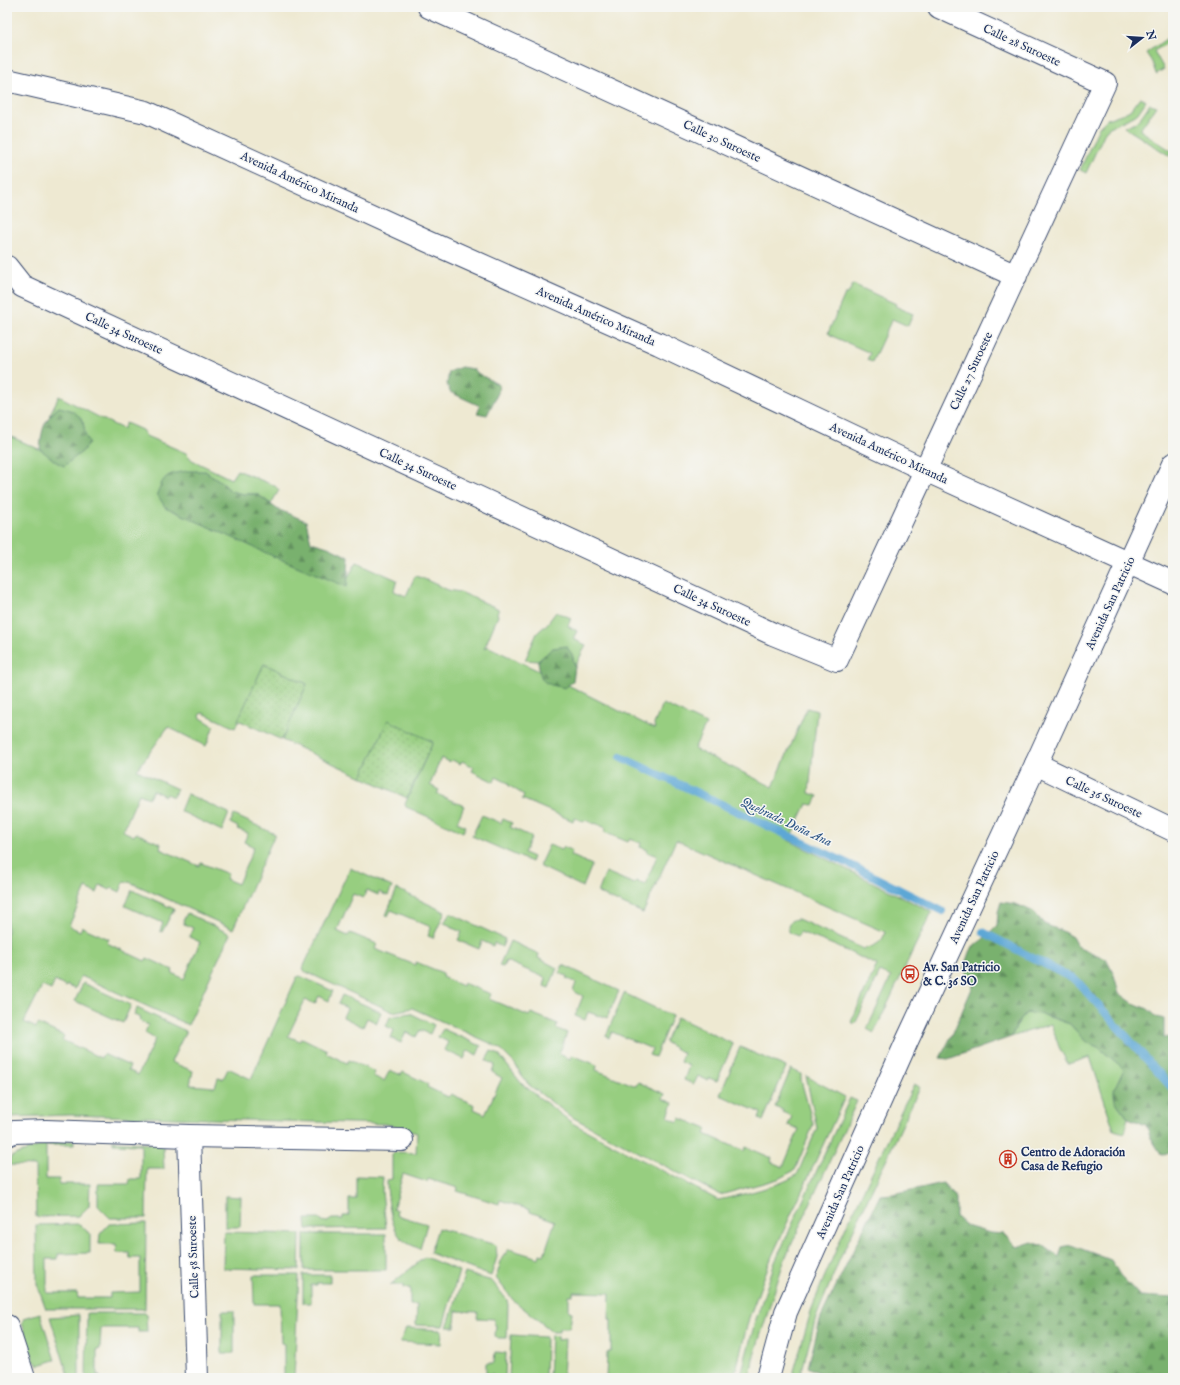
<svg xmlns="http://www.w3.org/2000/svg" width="1180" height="1385" viewBox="0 0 1180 1385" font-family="'IM FELL English',serif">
<defs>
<pattern id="forest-firs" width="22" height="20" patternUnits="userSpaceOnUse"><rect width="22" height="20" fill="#79b16e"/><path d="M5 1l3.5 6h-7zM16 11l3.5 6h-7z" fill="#62905e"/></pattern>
<pattern id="park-dots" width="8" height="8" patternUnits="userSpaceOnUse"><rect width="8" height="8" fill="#97ce80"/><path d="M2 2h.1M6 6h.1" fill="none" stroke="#82b171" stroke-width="1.8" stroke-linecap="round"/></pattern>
</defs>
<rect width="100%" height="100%" fill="#f6f6f2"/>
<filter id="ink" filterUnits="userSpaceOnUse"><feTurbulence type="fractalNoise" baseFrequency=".025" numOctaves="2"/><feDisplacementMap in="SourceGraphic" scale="8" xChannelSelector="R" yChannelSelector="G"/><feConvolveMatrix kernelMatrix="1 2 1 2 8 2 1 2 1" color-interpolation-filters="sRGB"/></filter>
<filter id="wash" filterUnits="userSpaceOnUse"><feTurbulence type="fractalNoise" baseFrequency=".012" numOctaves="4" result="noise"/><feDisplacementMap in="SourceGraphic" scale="16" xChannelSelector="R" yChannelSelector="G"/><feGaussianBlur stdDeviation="0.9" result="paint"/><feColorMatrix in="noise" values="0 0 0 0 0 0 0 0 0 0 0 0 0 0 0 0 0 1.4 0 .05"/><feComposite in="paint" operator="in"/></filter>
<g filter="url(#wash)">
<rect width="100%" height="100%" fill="#eee9d2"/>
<path fill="#97ce80" stroke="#597e6f" d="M 1173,34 L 1173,40 L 1154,51 L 1164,69 L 1156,74 L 1152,62 L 1146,53 Z
M 1140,97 L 1146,101 L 1138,113 L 1134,116 L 1110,127 L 1106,130 L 1086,173 L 1080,170 L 1099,127 L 1107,119 L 1124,113 L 1130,110 Z
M 1150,104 L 1156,106 L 1140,130 L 1173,152 L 1173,158 L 1124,127 L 1138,121 Z
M 853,284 L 896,304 L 895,306 L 913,314 L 908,326 L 892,319 L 872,362 L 867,360 L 870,353 L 832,336 L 828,333 L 845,294 L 848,294 Z
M 59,396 C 80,407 101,419 123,429 L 126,423 L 142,430 L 146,436 L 186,453 L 192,460 L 231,479 L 237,470 L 275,486 L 279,490 L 271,504 L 257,494 L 242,494 L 231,491 L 220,481 L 205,471 L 347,586 L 348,577 L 357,562 L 397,580 L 394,591 L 406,596 L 415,576 L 422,578 L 448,590 L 460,592 L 499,609 L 497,613 L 498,616 L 484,649 L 487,646 L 568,685 L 655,729 L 654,724 L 663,704 L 706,724 L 694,749 L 773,787 L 807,708 L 817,711 L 809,793 L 818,796 L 814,805 L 807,804 L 791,836 L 788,840 L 932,912 L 914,948 L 874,1033 L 867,1029 L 891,977 L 880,972 L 855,1024 L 851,1022 L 877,965 L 836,946 L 800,932 L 798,936 L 790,933 C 785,925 790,919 798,919 L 864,949 C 874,946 883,943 885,932 L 676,840 L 643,913 L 598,893 L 606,872 L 634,884 L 636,881 L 645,885 L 657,856 L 647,852 L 648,850 L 640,847 L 641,843 L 630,839 L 628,842 L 604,832 L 606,828 L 595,823 L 594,824 L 585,820 L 584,822 L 575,818 L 573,821 L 522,799 L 524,795 L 508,785 L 508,783 L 496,777 L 494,782 L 472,771 L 474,767 L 462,761 L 460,764 L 452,760 L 450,762 L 441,758 L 430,785 L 439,790 L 437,794 L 464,806 L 457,822 L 466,826 L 463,832 L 406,807 L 405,804 L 433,742 L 388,721 L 362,777 L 282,740 L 307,684 L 264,664 L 235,728 L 203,713 L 200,714 L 200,715 L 201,718 L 214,726 L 206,746 L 168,727 L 137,770 L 177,789 L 173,797 L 166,794 L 165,796 L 153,790 L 149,798 L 139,794 L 123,831 L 134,836 L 136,833 L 161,844 L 160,849 L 199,866 L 201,863 L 228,874 L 226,879 L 238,884 L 254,847 L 244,842 L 248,833 L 237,829 L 238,827 L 230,823 L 234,815 L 275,834 L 233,929 L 132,883 L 124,881 L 120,892 L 112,888 L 110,890 L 100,885 L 97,893 L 86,888 L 69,926 L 80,931 L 82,927 L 109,939 L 107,943 L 145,961 L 147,958 L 173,970 L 172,973 L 184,979 L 200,942 L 189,937 L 193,928 L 184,924 L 184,922 L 183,921 L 187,913 L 230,934 L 188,1025 L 81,976 L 75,989 L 67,985 L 66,987 L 55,981 L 51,990 L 42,986 L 24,1022 L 36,1028 L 38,1024 L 64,1036 L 62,1040 L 101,1058 L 103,1054 L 130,1066 L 128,1070 L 138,1075 L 155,1039 L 145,1033 L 148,1025 L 140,1021 L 141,1018 L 134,1015 L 137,1008 L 186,1031 L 171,1062 L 193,1071 L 190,1085 L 215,1087 L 218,1078 L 223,1079 L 228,1069 L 230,1069 L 251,1079 L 297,977 L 300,976 L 333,991 L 329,1001 L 319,996 L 315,1004 L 305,1000 L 288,1036 L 300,1041 L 302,1038 L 327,1050 L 326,1053 L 347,1063 L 349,1060 L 375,1072 L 373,1076 L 384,1081 L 390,1070 L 401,1075 L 403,1072 L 428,1084 L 427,1087 L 448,1097 L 451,1094 L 475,1105 L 474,1109 L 485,1114 L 502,1078 L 492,1072 L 495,1065 L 486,1060 L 491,1051 L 498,1054 L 503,1060 L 522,1084 L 572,1123 L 718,1200 C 733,1197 790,1184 798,1173 L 817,1128 L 806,1076 L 845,1097 L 772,1256 L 749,1318 L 734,1378 L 606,1378 L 607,1353 L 611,1351 L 611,1320 L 609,1319 L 610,1293 L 573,1292 L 573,1296 L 569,1296 L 569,1311 L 572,1312 L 570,1327 L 568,1328 L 559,1328 L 559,1332 L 553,1332 L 513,1300 L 496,1278 L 502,1258 L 509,1249 L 539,1258 L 540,1254 L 544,1255 L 555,1221 L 530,1212 L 530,1210 L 500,1200 L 499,1204 L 457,1191 L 458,1188 L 428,1179 L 427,1182 L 403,1174 L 393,1209 L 397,1210 L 396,1215 L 427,1224 L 420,1249 C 415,1246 407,1244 403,1240 C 390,1229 387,1195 387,1180 L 392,1179 L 392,1154 L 398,1152 L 416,1153 L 417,1133 L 386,1124 L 70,1115 L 7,1117 L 7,435 L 68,462 L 84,435 L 83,422 L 59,407 L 49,416 Z
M 556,612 L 571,618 L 568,626 L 577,631 L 573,639 L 586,645 L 575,667 L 572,654 L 553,648 L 538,661 L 525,660 L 537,633 L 547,624 Z
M 187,794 L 229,813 L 222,831 L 180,811 Z
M 482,815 L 501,823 L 503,819 L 512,823 L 510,827 L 532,837 L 524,853 L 533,857 L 531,862 L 472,836 Z
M 549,845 L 562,850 L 564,847 L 572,851 L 570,855 L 592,865 L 583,887 L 539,866 Z
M 350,868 L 392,887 L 388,896 L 379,892 L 378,895 L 367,890 L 363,898 L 353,894 L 337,931 L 348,936 L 350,933 L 377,944 L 375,949 L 415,965 L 416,962 L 443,973 L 442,977 L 462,986 L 463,983 L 491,994 L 489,999 L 529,1016 L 531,1013 L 558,1024 L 556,1028 L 567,1033 L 559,1054 L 570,1059 L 572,1055 L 597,1065 L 596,1070 L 636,1086 L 638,1082 L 665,1094 L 663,1099 L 673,1103 L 668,1117 L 678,1122 L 680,1118 L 707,1129 L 705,1134 L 744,1151 L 746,1147 L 772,1158 L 771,1162 L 783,1167 L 799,1129 L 788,1125 L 792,1116 L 782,1112 L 783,1110 L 775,1107 L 791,1069 L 801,1074 L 801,1080 L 813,1124 L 812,1128 L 795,1170 L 778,1179 L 720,1195 L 570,1116 L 529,1085 L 521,1075 L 515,1064 L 499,1048 L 492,1044 L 412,1008 L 393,1012 L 302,970 Z
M 397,889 L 445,912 L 433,938 L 428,936 L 431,927 L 391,910 L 388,916 L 386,915 Z
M 132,890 L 174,909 L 162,932 L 160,931 L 163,923 L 125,906 Z
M 450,913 L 505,939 L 502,947 L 494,943 L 493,946 L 482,941 L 479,949 L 458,940 L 462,932 L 452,928 L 452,926 L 444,923 Z
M 510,941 L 539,954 L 538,958 L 557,968 L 549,988 L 544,986 L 546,978 L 506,961 L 503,967 L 499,966 Z
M 563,965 L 619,991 L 607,1018 L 600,1015 L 599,1016 L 588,1012 L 585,1020 L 575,1016 L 583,996 L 573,991 L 576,983 L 566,978 L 567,976 L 559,973 Z
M 83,983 L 131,1005 L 123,1023 L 75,1001 Z
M 624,993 L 672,1016 L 655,1057 L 649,1055 L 652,1049 L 612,1032 L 609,1038 L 606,1036 Z
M 342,995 L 381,1012 L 377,1023 L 367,1018 L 363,1027 L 343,1017 L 347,1008 L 338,1004 Z
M 410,1013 L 434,1025 L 430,1034 L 420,1030 L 416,1037 L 406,1032 L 401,1043 L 391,1038 L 394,1030 L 386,1026 L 390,1017 Z
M 1026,1013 L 1041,1014 L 1070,1024 L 1086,1042 L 1098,1047 L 1125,1069 C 1111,1096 1109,1094 1128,1118 L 1124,1133 L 1114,1130 L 1090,1057 L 1068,1064 L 1059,1047 L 1051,1024 L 1011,1037 L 1019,1021 Z
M 677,1017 L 733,1044 L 717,1081 L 709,1078 L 707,1080 L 698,1076 L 694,1084 L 684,1080 L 689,1066 L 680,1062 L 683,1053 L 665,1042 Z
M 443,1029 L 481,1046 L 477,1055 L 468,1050 L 464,1059 L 444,1050 L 448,1042 L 438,1037 Z
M 740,1047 L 786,1067 L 763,1121 L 759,1119 L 761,1113 L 720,1095 Z
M 914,1084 L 920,1087 L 839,1261 L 816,1318 L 800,1378 L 792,1378 L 811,1311 L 821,1285 L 845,1229 Z
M 850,1098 L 857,1101 L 784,1261 L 753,1359 L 750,1378 L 740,1378 L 755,1322 L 775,1262 Z
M 54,1141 L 74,1141 L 74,1145 L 46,1145 L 46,1179 L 59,1179 L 59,1184 L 90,1184 L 89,1206 L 79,1216 L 36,1217 L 35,1166 L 8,1165 L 11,1157 L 15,1155 Z
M 113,1141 L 163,1145 L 164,1169 L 147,1169 L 146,1218 L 110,1218 L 98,1206 L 98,1184 L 129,1184 L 130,1179 L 141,1179 L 141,1145 L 113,1144 Z
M 356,1176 L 383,1177 L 382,1191 L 386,1228 L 307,1229 L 306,1219 L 319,1219 L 322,1221 L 327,1222 L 332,1219 L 343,1219 L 343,1216 L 349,1216 L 349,1199 L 356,1199 Z
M 225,1196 L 241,1197 L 240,1227 L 225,1227 Z
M 146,1223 L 145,1309 L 46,1309 L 37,1284 L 36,1225 L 79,1224 L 90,1234 L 90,1253 L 58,1254 L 58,1259 L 47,1259 L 47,1293 L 77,1293 L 78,1298 L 110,1298 L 110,1293 L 140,1292 L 140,1258 L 130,1258 L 129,1253 L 117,1253 L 116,1244 L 99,1244 L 100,1234 L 109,1224 Z
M 438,1228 L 496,1245 L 497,1257 L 491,1276 L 430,1253 Z
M 224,1232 L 300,1234 L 299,1270 L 223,1268 Z
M 304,1234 L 386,1234 L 386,1270 L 304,1270 Z
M 425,1257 L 459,1271 L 443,1326 L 416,1325 L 417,1305 L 410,1305 L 410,1288 L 403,1288 L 403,1285 L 390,1285 Z
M 465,1273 L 492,1281 L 507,1300 L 508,1305 L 507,1338 L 497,1338 L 495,1336 L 496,1325 L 494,1324 L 494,1319 L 477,1318 L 478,1312 L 456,1311 L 455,1327 L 447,1327 Z
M 253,1275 L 299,1275 L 294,1378 L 280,1378 L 280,1376 L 284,1376 L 284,1344 L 281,1343 L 280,1304 L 254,1304 Z
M 303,1275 L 330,1275 L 330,1283 L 317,1283 L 317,1285 L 311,1285 L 311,1303 L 303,1303 Z
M 222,1311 L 234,1311 L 234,1353 L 222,1353 Z
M 40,1313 L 55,1360 L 39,1365 L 34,1361 L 22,1323 L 24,1318 Z
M 87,1313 L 146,1313 L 147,1332 L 138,1332 L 138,1328 L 101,1328 L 100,1349 L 97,1350 L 97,1376 L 100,1376 L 100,1378 L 86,1378 Z
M 79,1315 L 79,1378 L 69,1378 L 50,1317 Z
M 406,1328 L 442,1330 L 441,1344 L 400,1342 Z
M 511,1335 L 546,1337 L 545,1378 L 509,1378 Z
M 551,1335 L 558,1336 L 558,1340 L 565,1339 L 563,1378 L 549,1378 Z
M 495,1352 L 506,1353 L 505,1378 L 493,1378 L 493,1374 L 486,1374 L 486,1363 L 494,1363 Z"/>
<path fill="url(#forest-firs)" stroke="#4a7066" d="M 461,367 L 473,369 L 479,374 L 499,385 L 498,393 L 487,415 L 477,413 L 480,406 L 450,392 L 447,384 L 449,372 Z
M 59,407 C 69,409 79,412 83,423 C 86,432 83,433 89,442 L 83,451 L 64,466 L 56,462 L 40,449 C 42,429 43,421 59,407 Z
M 188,471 L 205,471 L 220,481 L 231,491 L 242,494 L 257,494 L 277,509 L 306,521 L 311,542 L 328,547 L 349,557 L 347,587 L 275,557 L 165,507 L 157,494 C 164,474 168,474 188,471 Z
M 566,646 L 572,654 L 575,667 L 573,681 L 565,688 C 543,683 541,685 538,661 L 553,648 Z
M 1001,902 L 1016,904 L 1034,912 L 1044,924 L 1062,931 L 1072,937 L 1077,946 L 1106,959 L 1114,975 L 1119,993 L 1133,1003 L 1148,1009 L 1157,1017 L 1164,1019 L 1164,1037 L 1173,1038 L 1173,1153 L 1161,1154 L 1151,1138 L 1146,1125 L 1128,1118 L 1115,1101 L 1114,1090 L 1124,1069 L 1098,1047 L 1086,1042 L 1070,1024 L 1041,1014 L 1026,1013 L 1019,1021 L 1011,1037 L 948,1059 L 940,1058 L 952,1035 L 973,986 L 964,969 L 972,947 L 982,940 L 997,925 L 998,912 Z
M 943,1183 L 956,1198 L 956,1217 L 966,1226 L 990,1233 L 1004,1234 L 1017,1247 L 1032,1242 L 1044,1246 L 1059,1257 L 1062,1247 L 1071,1245 L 1111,1260 L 1120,1275 L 1140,1296 L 1173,1298 L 1173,1378 L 830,1378 L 808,1367 L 821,1317 L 880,1195 L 893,1194 Z"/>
<path fill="url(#park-dots)" stroke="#597e6f" d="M 264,664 L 307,684 L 282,740 L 238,720 Z
M 388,720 L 433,742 L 407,798 L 362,777 Z"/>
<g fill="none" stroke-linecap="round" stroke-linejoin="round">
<path stroke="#5da7d5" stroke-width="8" d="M 621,757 L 849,864 L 942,911
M 983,932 L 1077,981 L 1173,1089"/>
</g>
</g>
<g filter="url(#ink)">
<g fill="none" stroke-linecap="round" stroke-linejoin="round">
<g stroke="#3b4b6f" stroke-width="24">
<path id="minor" d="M 429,7 L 1016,276
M 7,267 L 22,286 L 773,634 L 837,660 L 1105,83 L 939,7
M 1036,764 L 1173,830
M 7,1135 L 14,1132 L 46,1131 L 189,1136 L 402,1140
M 189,1136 L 197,1378
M 7,1326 L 24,1378"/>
</g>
<g stroke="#3b4b6f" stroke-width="24">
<path id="tertiary" d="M 7,80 L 146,112 L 428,241 L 659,344 L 925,470 L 1173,583
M 768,1378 L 786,1312 L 907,1041 L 1036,764 L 1173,464"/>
</g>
<use href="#minor" stroke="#fff" stroke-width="22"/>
<use href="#tertiary" stroke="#fff" stroke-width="22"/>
</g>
</g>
<defs>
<g id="bus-ring" transform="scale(0.9)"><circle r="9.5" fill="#f6f6f2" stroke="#c8321e" stroke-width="1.5"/><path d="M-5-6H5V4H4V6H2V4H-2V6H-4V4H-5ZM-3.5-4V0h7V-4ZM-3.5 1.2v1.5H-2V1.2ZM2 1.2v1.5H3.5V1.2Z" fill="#c8321e"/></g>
<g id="building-ring" transform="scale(0.9)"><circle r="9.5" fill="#f6f6f2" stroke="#c8321e" stroke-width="1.5"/><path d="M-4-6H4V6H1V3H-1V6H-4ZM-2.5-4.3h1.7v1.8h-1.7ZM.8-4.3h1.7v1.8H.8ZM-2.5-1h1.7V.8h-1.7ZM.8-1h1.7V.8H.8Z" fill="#c8321e"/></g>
</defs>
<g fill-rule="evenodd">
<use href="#bus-ring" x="910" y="974"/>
<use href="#building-ring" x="1008" y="1159"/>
</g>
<g text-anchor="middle" stroke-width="3" stroke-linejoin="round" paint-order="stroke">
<g font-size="12" fill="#1b2f5e" stroke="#f6f6f2">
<text transform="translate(1022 45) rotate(25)" y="4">Calle 28 Suroeste</text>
<text transform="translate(722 141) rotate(25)" y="4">Calle 30 Suroeste</text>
<text transform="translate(300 182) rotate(25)" y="4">Avenida Américo Miranda</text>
<text transform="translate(596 316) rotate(24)" y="4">Avenida Américo Miranda</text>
<text transform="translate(124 333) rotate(25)" y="4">Calle 34 Suroeste</text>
<text transform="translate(971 371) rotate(-65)" y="4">Calle 27 Suroeste</text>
<text transform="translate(889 453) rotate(25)" y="4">Avenida Américo Miranda</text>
<text transform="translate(418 469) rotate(25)" y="4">Calle 34 Suroeste</text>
<text transform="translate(1110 603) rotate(-65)" y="4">Avenida San Patricio</text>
<text transform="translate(712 605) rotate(25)" y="4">Calle 34 Suroeste</text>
<text transform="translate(1104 797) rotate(25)" y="4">Calle 36 Suroeste</text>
<text transform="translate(974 897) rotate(-65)" y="4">Avenida San Patricio</text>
<text transform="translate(840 1192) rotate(-66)" y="4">Avenida San Patricio</text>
<text transform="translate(193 1257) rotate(-92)" y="4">Calle 58 Suroeste</text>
</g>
<g font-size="12" font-weight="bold" fill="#1b2f5e" stroke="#f6f6f2" text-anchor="start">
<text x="923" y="971">Av. San Patricio<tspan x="923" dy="14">&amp; C. 36 SO</tspan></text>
<text x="1021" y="1156">Centro de Adoración<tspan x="1021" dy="14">Casa de Refugio</tspan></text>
</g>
<g font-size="13" font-style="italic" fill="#325988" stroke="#f6f6f2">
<text transform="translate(787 821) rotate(25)" y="5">Quebrada Doña Ana</text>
</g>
</g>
<rect width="1180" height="1385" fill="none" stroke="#f6f6f2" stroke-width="24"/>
<g transform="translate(1142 38) rotate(73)" stroke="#f6f6f2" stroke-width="3" paint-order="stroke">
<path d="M0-3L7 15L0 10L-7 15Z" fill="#1b2f5e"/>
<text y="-6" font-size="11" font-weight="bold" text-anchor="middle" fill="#1b2f5e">N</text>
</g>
</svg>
